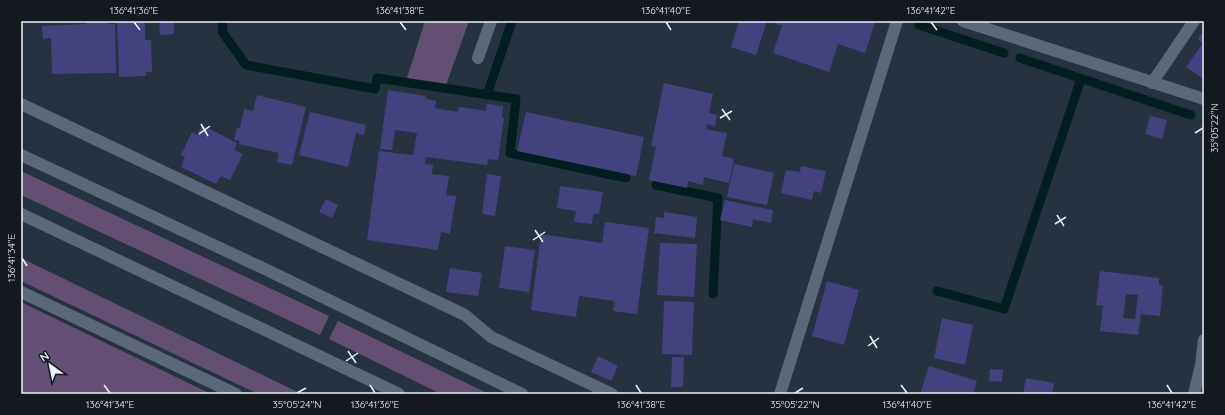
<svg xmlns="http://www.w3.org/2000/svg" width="1225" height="415" viewBox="0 0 1225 415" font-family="Quicksand,sans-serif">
<rect width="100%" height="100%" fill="#263240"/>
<path fill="#624f72" d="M 425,21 L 469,21 L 446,85 L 406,81 Z
M 21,171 L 329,316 L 320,335 L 21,195 Z
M 21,258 L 302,394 L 258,394 L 21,281 Z
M 21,302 L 211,394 L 21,394 Z
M 338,321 L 489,394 L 441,394 L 329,339 Z"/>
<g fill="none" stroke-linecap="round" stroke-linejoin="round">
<path stroke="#001e20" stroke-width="9" d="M 222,21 L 223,33 L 246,65 L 375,89 L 377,78 L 516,99 L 510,153 L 626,178
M 919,25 L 1004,53
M 1020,58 L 1191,115
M 487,95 L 512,21
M 656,185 L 718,198 L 713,294
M 937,291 L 1004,309 L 1081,79"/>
</g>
<path fill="#43427e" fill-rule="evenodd" d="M 86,21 L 108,21 L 108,24 L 115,24 L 116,73 L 52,74 L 51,38 L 43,39 L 42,26 L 86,24 Z
M 117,21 L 145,21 L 145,40 L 151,40 L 152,72 L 146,72 L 146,76 L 119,77 Z
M 159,21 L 174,21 L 174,34 L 160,35 Z
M 739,21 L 767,21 L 756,55 L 731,47 Z
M 775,21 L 872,21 L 875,22 L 865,53 L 838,44 L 829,72 L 773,53 L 782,25 L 775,24 Z
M 1204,30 L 1204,79 L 1186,67 L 1203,43 L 1198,39 Z
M 664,83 L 713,94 L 709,113 L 717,115 L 715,126 L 707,124 L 706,129 L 727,133 L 722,156 L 734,159 L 729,183 L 704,177 L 703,185 L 688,181 L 687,188 L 649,180 L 656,147 L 651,146 Z
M 388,90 L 426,96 L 426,99 L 436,101 L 435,108 L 458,112 L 459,107 L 486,111 L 487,104 L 503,106 L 502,118 L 504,118 L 498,160 L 488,159 L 487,165 L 426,157 L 425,164 L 433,165 L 432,174 L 449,176 L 446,195 L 456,196 L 450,234 L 441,232 L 438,250 L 367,240 L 379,151 L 413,155 L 417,133 L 395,130 L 392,150 L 380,149 Z
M 257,95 L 306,107 L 292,165 L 277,162 L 279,153 L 239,144 L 240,141 L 234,140 L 237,127 L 240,128 L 244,109 L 253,111 Z
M 310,112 L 366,125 L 364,135 L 356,133 L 348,167 L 299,155 Z
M 526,112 L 644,137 L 636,176 L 517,151 Z
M 1150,116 L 1167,120 L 1162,139 L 1145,134 Z
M 202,125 L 237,143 L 234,150 L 243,154 L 230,180 L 221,176 L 216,184 L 181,167 L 185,157 L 181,155 L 192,132 L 197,135 Z
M 734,164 L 774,173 L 767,205 L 727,197 Z
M 801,166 L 826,171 L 821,193 L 814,191 L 812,200 L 781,193 L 786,170 L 800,172 Z
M 487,174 L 501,176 L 495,216 L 482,214 Z
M 560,186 L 603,192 L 599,214 L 593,214 L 592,224 L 574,222 L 576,211 L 557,208 Z
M 326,199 L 338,205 L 332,218 L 319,212 Z
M 725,200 L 773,210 L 771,223 L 753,219 L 752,227 L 720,220 Z
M 664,212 L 697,217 L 695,238 L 654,233 L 656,217 L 664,218 Z
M 605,222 L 649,228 L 637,314 L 613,311 L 614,301 L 579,296 L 576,317 L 531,310 L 541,234 L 602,243 Z
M 660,243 L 697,244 L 694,297 L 657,295 Z
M 505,246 L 535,250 L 529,292 L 499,288 Z
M 450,268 L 482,273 L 478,296 L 446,292 Z
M 1100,271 L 1159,278 L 1159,285 L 1163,286 L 1160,316 L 1141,314 L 1138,335 L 1100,331 L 1103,306 L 1096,305 ZM 1126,294 L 1138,295 L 1135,319 L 1123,318 Z
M 827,281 L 859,290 L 844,345 L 812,336 Z
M 664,301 L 694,302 L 692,355 L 662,354 Z
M 942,318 L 973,325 L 965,365 L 934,358 Z
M 598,356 L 618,366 L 611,381 L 591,372 Z
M 672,357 L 684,357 L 683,387 L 671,387 Z
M 929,366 L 977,381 L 973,394 L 920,394 Z
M 990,369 L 1003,370 L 1002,382 L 989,381 Z
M 1026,378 L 1054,383 L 1052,394 L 1023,394 Z"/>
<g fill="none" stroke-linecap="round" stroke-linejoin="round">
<path stroke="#5c6879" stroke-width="12" d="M 963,21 L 1204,99
M 478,58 L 491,21
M 1152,83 L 1194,21
M 21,104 L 465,315 L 491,337 L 612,394
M 21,155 L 267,270 L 522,394
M 21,214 L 399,394
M 21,292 L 236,394
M 1204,340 L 1201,365 L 1204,366
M 780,394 L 897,21
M 1194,394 L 1201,365"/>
</g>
<path fill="none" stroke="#ebf2fc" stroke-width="1.5" d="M 134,22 L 140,30M 400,22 L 406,30M 666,22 L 671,30M 931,22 L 937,30M 722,109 L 730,120M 720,118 L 732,111M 201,124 L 208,136M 1195,133 L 1203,128M 199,134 L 210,126M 1057,215 L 1064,226M 1055,224 L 1066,217M 535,230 L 543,242M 533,240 L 545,232M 22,258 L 27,266M 870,336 L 877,348M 868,346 L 879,338M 348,351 L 356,363M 346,361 L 358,353M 104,385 L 110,393M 370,385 L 375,393M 636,385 L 641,393M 901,385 L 907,393M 1167,385 L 1172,393M 297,393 L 306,388M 795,393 L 803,388"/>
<rect width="1225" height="415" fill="none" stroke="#141920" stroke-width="44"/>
<g transform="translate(50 365) rotate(327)" stroke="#141920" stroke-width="3" paint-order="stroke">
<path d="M0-3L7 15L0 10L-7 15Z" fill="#ebf2fc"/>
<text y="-6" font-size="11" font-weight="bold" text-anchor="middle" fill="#ebf2fc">N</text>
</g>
<rect x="22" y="22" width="1181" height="371" fill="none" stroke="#ebf2fc" stroke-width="1.5"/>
<g font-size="10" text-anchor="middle" fill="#ebf2fc">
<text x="134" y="14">136°41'36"E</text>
<text x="400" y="14">136°41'38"E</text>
<text x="666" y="14">136°41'40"E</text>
<text x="931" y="14">136°41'42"E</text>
<text transform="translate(1214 128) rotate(-90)" y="4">35°05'22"N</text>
<text transform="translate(11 258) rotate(-90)" y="4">136°41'34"E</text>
<text x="110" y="408">136°41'34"E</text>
<text x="297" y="408">35°05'24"N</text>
<text x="375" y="408">136°41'36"E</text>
<text x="641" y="408">136°41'38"E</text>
<text x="795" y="408">35°05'22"N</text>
<text x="907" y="408">136°41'40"E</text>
<text x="1172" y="408">136°41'42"E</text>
</g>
</svg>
